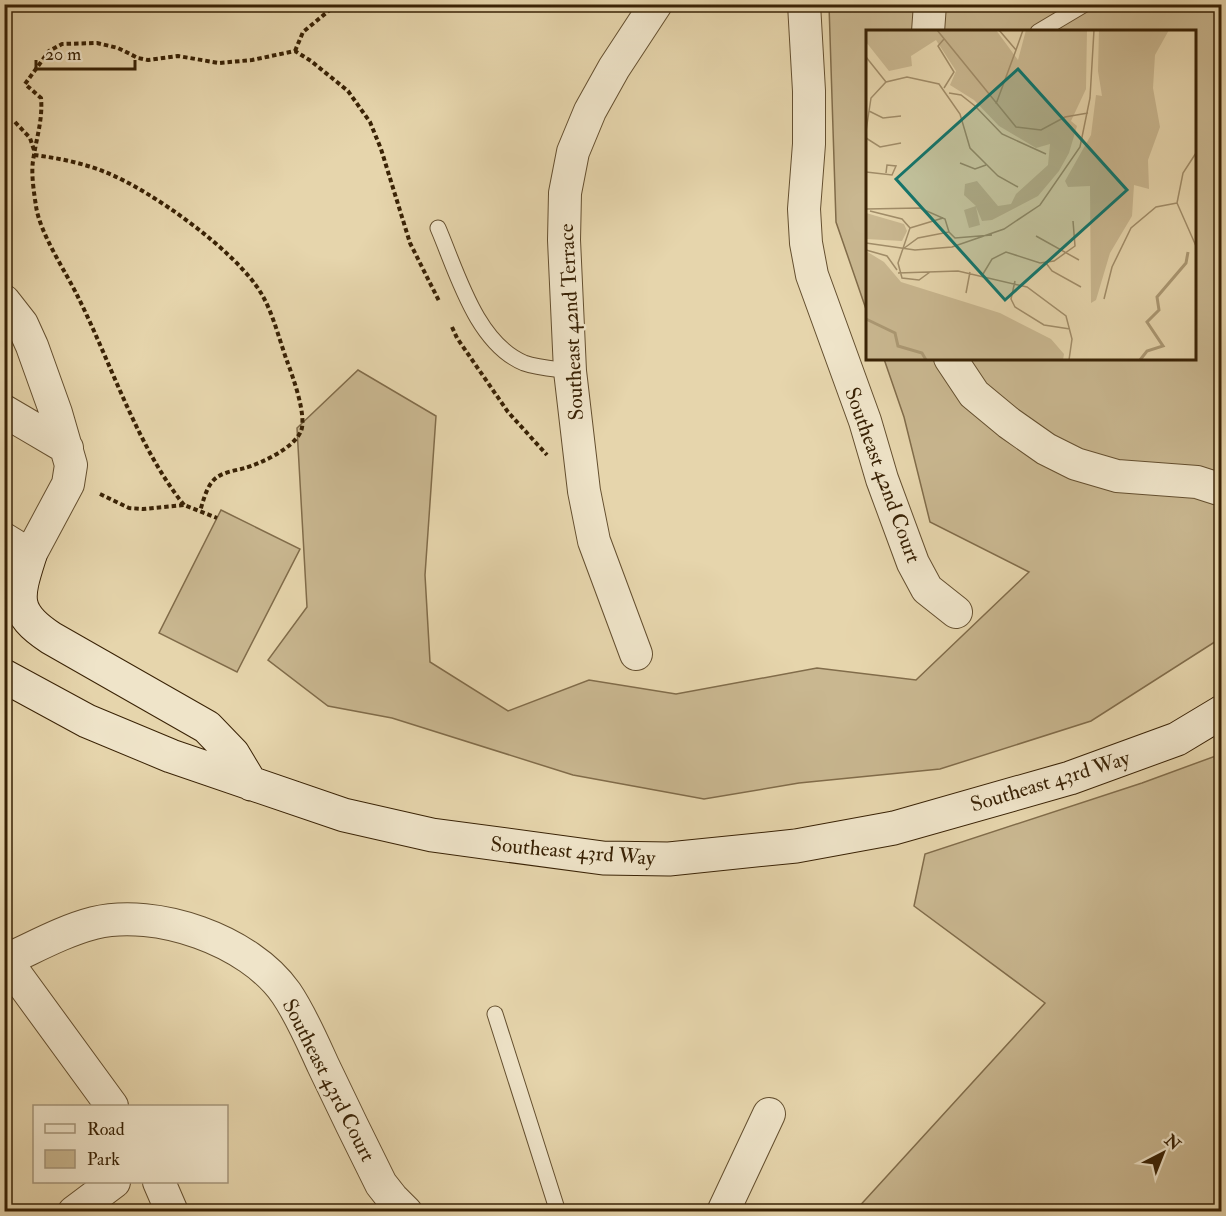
<svg xmlns="http://www.w3.org/2000/svg" width="1226" height="1216" viewBox="0 0 1226 1216" font-family="'IM FELL Double Pica',serif">
<rect width="100%" height="100%" fill="#e6d5ac"/>
<filter id="stains"><feTurbulence type="fractalNoise" baseFrequency=".00333" numOctaves="4"/><feColorMatrix values="0 0 0 0 .2 0 0 0 0 .09 0 0 0 0 .02 0 0 0 .5 -.17"/></filter>
<radialGradient id="worn" r=".72"><stop offset=".6" stop-color="#630" stop-opacity="0"/><stop offset="1" stop-color="#630" stop-opacity=".3"/></radialGradient>
<path fill="#c9b790" stroke="#816c4a" stroke-width="1.5" d="M 829,5 L 1221,5 L 1221,638 L 1091,721 L 940,769 L 799,783 L 704,799 L 573,775 L 392,718 L 328,706 L 268,660 L 307,607 L 297,428 L 358,370 L 436,416 L 425,575 L 430,662 L 508,711 L 589,680 L 676,694 L 817,668 L 916,680 L 1029,572 L 930,522 L 904,417 L 884,359 L 1194,358 L 1194,32 L 868,32 L 867,312 L 836,222 Z
M 221,510 L 300,549 L 237,672 L 159,633 Z
M 1221,754 L 1221,1211 L 855,1211 L 1045,1003 L 914,906 L 925,854 L 1142,783 Z"/>
<g fill="none" stroke-linecap="round" stroke-linejoin="round">
<g stroke="#644f2f" stroke-width="17">
<path id="lane" d="M 1038,32 L 1085,4
M 438,228 C 457,272 476,343 524,363 C 538,368 556,369 570,371
M 495,1014 L 558,1212"/>
</g>
<g stroke="#644f2f" stroke-width="34">
<path id="street" d="M 804,4 L 809,91 L 809,144 L 804,209 L 806,243 L 812,275 L 865,421 L 882,479 L 913,563 L 927,589 L 956,612
M 928,32 L 930,4
M 4,301 L 22,324 L 32,346 L 56,413 L 71,465 L 68,484 L 30,555 L 4,539
M 950,358 L 974,394 L 1009,423 L 1046,449 L 1076,464 L 1117,476 L 1197,482 L 1222,490
M 4,411 L 67,448
M 636,654 L 594,541 L 584,491 L 570,371 L 564,240 L 565,193 L 573,152 L 590,111 L 614,68 L 656,4
M 4,958 L 112,1106
M 6,960 C 35,947 63,931 94,923 C 156,908 249,940 286,993 C 301,1015 312,1041 323,1065 C 342,1105 361,1144 381,1184 L 392,1198 L 406,1212
M 159,1182 L 172,1212
M 74,1212 L 114,1182
M 723,1212 L 769,1114"/>
</g>
<g stroke="#392205" stroke-width="35">
<path id="secondary" d="M 30,555 C 17,596 11,612 51,638 L 207,727 L 233,754 L 251,784
M 4,676 L 87,721 L 171,756 L 344,815 L 432,835 L 603,858 L 669,859 L 796,846 L 894,828 L 1070,778 L 1177,739 L 1222,712"/>
</g>
<path stroke="#392205" stroke-width="4" stroke-dasharray="4.5 3" stroke-linecap="butt" d="M 295,51 L 303,32 L 337,4
M 15,122 L 30,138 L 34,150
M 34,155 C 58,158 83,163 105,172 C 151,190 236,251 261,293 C 273,313 279,339 287,361 C 293,377 307,416 301,431 C 294,448 262,463 245,468 C 234,471 220,472 212,482 C 206,489 203,502 200,511
M 452,327 L 457,338 L 508,412 L 547,455
M 100,494 L 129,508 L 143,509 L 184,505 L 217,518
M 184,505 C 138,448 111,363 78,297 C 66,272 40,234 36,206 C 34,193 31,174 33,161 C 36,139 43,120 41,98 L 25,84 L 49,51 L 62,44 L 97,43 L 118,48 L 138,58 L 148,60 L 178,56 L 219,63 L 252,60 L 295,51 L 311,61 L 348,91 L 370,122 L 381,149 L 410,243 L 439,301"/>
<use href="#lane" stroke="#efe4c9" stroke-width="15"/>
<use href="#street" stroke="#efe4c9" stroke-width="32"/>
<use href="#secondary" stroke="#efe4c9" stroke-width="33"/>
</g>
<g text-anchor="middle" stroke-width="5" stroke-linejoin="round" paint-order="stroke">
<g font-size="21" fill="#392205" stroke="#efe4c9">
<text transform="translate(571 322) rotate(-93)" y="7">Southeast 42nd Terrace</text>
<text transform="translate(883 475) rotate(70)" y="7">Southeast 42nd Court</text>
<text transform="translate(1050 781) rotate(-17)" y="7">Southeast 43rd Way</text>
<text transform="translate(573 851) rotate(5)" y="7">Southeast 43rd Way</text>
<text transform="translate(329 1080) rotate(63)" y="7">Southeast 43rd Court</text>
</g>
</g>
<g transform="translate(866 30)">
<rect width="330" height="330" fill="#e6d5ac"/>
<path d="M 0,0 L 130,0 L 152,30 L 160,0 L 221,0 L 220,59 L 205,91 L 211,96 L 203,123 L 193,141 L 172,166 L 126,190 L 116,191 L 110,177 L 114,195 L 103,198 L 98,180 L 110,176 L 98,165 L 99,154 L 111,151 L 132,176 L 145,174 L 150,164 L 182,135 L 184,114 L 170,118 L 133,96 L 108,70 L 84,55 L 90,41 L 70,10 L 45,26 L 46,36 L 23,41 L 0,12 ZM 233,0 L 303,0 L 289,25 L 287,58 L 294,97 L 282,130 L 283,159 L 268,155 L 266,186 L 244,223 L 230,270 L 225,273 L 224,156 L 202,157 L 199,151 L 225,105 L 230,65 L 236,66 L 232,41 ZM 0,183 L 38,194 L 41,201 L 36,211 L 0,209 ZM 0,221 L 18,232 L 35,252 L 134,283 L 185,309 L 198,324 L 197,330 L 0,330 Z" fill="#c9b790"/>
<path fill="none" stroke="#ab9873" stroke-width="3" d="M 0,289 L 29,303 L 32,316 L 56,323 L 60,330M 274,330 L 281,321 L 297,316 L 281,292 L 293,280 L 291,267 L 320,233 L 322,222"/>
<path fill="none" stroke="#a18d69" stroke-width="1.5" d="M 71,0 L 150,97 L 175,100 L 199,87 L 222,83M 133,0 L 150,20 L 157,0M 78,9 L 72,16 L 88,42 L 78,58M 0,27 L 20,52M 83,63 L 95,65 L 109,76 L 136,104 L 180,124M 130,74 L 150,20M 3,81 L 17,88 L 35,86M 0,101 L 5,68 L 20,52 L 41,47 L 73,54 L 94,84 L 104,118 L 132,146 L 152,157M 0,108 L 14,117 L 35,113M 330,123 L 317,143 L 311,173 L 330,216M 94,133 L 109,139 L 120,135M 0,142 L 26,145 L 30,136 L 21,135 L 20,143M 0,179 L 54,178 L 79,189 L 83,202 L 52,208 L 37,219M 4,181 L 36,189 L 44,198 L 32,233 L 36,248 L 53,250 L 64,242M 44,198 L 77,188M 83,202 L 89,208 L 126,205M 170,206 L 213,230M 0,213 L 49,220 L 86,217 L 138,199 L 174,175 L 214,117 L 224,68 L 228,0M 0,220 L 21,226 L 31,240M 180,233 L 186,241 L 215,257M 32,243 L 92,241 L 161,257 L 200,286 L 206,309 L 203,330M 117,244 L 126,229 L 140,222 L 174,233 L 188,231 L 209,216 L 207,191M 149,251 L 145,269 L 149,277 L 178,295 L 204,299M 100,263 L 104,242M 238,269 L 246,237 L 265,198 L 290,177 L 311,173"/>
<path fill="#0f766e" fill-opacity="0.15" stroke="#0f766e" stroke-width="3" d="M 152,39 L 261,160 L 139,270 L 30,149 Z"/>
<rect width="330" height="330" fill="none" stroke="#392205" stroke-width="3"/>
</g>
<rect width="1226" height="1216" fill="none" stroke="#e6d5ac" stroke-width="24"/>
<rect x="6" y="6" width="1214" height="1204" fill="none" stroke="#392205" stroke-width="3"/>
<rect x="12" y="12" width="1202" height="1192" fill="none" stroke="#392205" stroke-width="1.5"/>
<rect x="33" y="1105" width="195" height="78" fill="#efe4c9" stroke="#a6967b" stroke-width="1.5"/>
<rect x="45" y="1124" width="30" height="9" fill="#efe4c9" stroke="#a6967b" stroke-width="1.5"/>
<text x="87" y="1135" font-size="18" fill="#392205">Road</text>
<rect x="45" y="1150" width="30" height="18" fill="#c9b790" stroke="#a6967b" stroke-width="1.5"/>
<text x="87" y="1165" font-size="18" fill="#392205">Park</text>
<g transform="translate(1163 1153) rotate(42)" stroke="#efe4c9" stroke-width="4.5" paint-order="stroke">
<path d="M0-4.5L10 22L0 15L-10 22Z" fill="#392205"/>
<text y="-9" font-size="16" font-weight="bold" text-anchor="middle" fill="#392205">N</text>
</g>
<path d="M36 60v9h99v-9" fill="none" stroke="#392205" stroke-width="3"/>
<text x="45" y="60" font-size="18" fill="#392205" stroke="#efe4c9" stroke-width="4.5" paint-order="stroke">20 m</text>
<rect width="100%" height="100%" filter="url(#stains)"/>
<rect width="100%" height="100%" fill="url(#worn)"/>
</svg>
